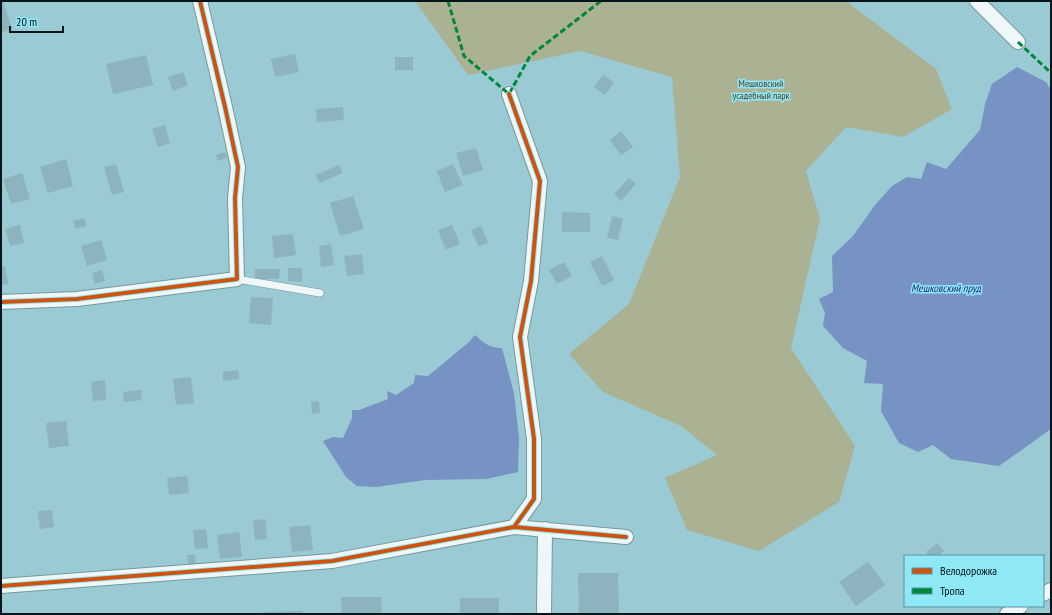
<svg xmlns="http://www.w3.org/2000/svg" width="1052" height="615" viewBox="0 0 1052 615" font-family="'PT Sans Narrow',sans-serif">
<rect width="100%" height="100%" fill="#9acad3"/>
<path fill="#aab293" d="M 415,1 L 846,1 L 936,69 L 952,109 L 903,137 L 846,127 L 806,171 L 820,219 L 791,348 L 855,446 L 839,502 L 759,551 L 687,530 L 665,478 L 717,455 L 681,426 L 603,392 L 569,354 L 629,304 L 680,177 L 672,77 L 580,51 L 468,75 Z"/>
<path fill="#7693c3" d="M 1017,67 L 1046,82 L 1051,90 L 1051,429 L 999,466 L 951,459 L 933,445 L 918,452 L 899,443 L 881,411 L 883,384 L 864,383 L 867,361 L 843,348 L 823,326 L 825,313 L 819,299 L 833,292 L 832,256 L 853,236 L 875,205 L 892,186 L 907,177 L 921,179 L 927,162 L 946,169 L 980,130 L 985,104 L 992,84 Z
M 475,335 C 484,343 489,348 502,348 L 514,393 L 519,438 L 518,472 L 486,479 L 425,480 L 376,487 L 357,486 L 346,477 L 323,441 L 333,437 L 343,438 L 352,418 L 352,410 L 359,410 L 388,399 L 387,391 L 396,395 L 414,383 L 415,375 L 428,376 L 469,342 Z"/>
<path fill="#8db3bf" d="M 1,1 L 3,1 L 12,29 L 1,33 Z
M 295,54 L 299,72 L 275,77 L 271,59 Z
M 146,55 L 153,85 L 113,94 L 106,64 Z
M 395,57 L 413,57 L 413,70 L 395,70 Z
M 183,72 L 188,85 L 173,91 L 168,77 Z
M 603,75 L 614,82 L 605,95 L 594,87 Z
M 343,107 L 344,120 L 317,122 L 316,109 Z
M 165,125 L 170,143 L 158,147 L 152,129 Z
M 621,131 L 633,147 L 621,155 L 610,140 Z
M 476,148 L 483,170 L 463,176 L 456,153 Z
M 225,152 L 227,158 L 218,161 L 216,155 Z
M 66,159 L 73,186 L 48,193 L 40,167 Z
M 116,164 L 124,192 L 112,195 L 104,167 Z
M 453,164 L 463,185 L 445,192 L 437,171 Z
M 339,165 L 343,173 L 319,183 L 316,175 Z
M 22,173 L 30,199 L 11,204 L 3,179 Z
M 629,178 L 636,184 L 621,201 L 614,194 Z
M 353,196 L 364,229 L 340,236 L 330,203 Z
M 562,212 L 590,213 L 590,232 L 562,232 Z
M 612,216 L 623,219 L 618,240 L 607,238 Z
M 84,218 L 87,226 L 76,229 L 73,221 Z
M 20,225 L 24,243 L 10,246 L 5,229 Z
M 452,225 L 460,244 L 446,250 L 438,230 Z
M 481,226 L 488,243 L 478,246 L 471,230 Z
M 293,234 L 296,255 L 274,258 L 272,236 Z
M 101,240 L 107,260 L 87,266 L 81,246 Z
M 331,244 L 334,265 L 321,267 L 319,246 Z
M 362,254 L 364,274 L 347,276 L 344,256 Z
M 602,256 L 614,280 L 602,286 L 590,262 Z
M 564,262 L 572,276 L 557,284 L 549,270 Z
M 5,266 L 8,284 L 1,285 L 1,267 Z
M 288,268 L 302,268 L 302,282 L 288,281 Z
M 255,269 L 280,269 L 279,279 L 255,279 Z
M 102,270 L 105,281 L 95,284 L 92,273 Z
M 251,297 L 273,298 L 271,325 L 249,323 Z
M 238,370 L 239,379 L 223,381 L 223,372 Z
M 191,377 L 194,403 L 176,405 L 173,379 Z
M 105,380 L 106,400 L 93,401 L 91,382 Z
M 141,390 L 142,400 L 124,402 L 123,392 Z
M 319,401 L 320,413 L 312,414 L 311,402 Z
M 66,421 L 69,446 L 49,448 L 46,423 Z
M 187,476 L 189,493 L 169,495 L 167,478 Z
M 52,510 L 54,527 L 40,529 L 38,511 Z
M 265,519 L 267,539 L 255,540 L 253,520 Z
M 310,525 L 313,550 L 292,552 L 289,527 Z
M 206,529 L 208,548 L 195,549 L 193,530 Z
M 239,532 L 242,557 L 220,559 L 217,535 Z
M 937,543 L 944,551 L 938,556 L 929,556 L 926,552 Z
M 187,555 L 195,555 L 196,571 L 189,572 Z
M 868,562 L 885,585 L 856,606 L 839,582 Z
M 578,573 L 618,573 L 619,614 L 579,614 Z
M 341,597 L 381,597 L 382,614 L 342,614 Z
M 460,598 L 499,598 L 499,614 L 460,614 Z
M 303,611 L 303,614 L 263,614 L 263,612 Z"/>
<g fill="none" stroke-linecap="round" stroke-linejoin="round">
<g stroke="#729aa0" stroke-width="8">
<path id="service" d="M 237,279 L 320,293"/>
</g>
<g stroke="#729aa0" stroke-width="16">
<path id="minor" d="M 977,1 L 1018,42
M 509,94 L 540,181 L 531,281 L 520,337 L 534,439 L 534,499 L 514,527
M 1,302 L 77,299 L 237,279 L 235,198 L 238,167 L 225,107 L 200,1
M 1,586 L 332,561 L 514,527 L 626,537
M 1043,594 L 1051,590
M 544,614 L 545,529
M 1007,614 L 1021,606"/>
</g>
<use href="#service" stroke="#f0f7f8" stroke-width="7"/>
<use href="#minor" stroke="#f0f7f8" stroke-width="14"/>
<path stroke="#00873e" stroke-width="3" stroke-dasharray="6 3" stroke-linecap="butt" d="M 448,1 L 464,56 L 509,94 L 530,56 L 601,1
M 1018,42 L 1051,73"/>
<g stroke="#90e8f7" stroke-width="6">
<path id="cycleway" d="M 509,94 L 540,181 L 531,281 L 520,337 L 534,439 L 534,499 L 514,527
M 1,302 L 77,299 L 237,279 L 235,198 L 238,167 L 225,107 L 200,1
M 1,586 L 332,561 L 514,527 L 626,537"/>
</g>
<use href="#cycleway" stroke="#d1520d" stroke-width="4"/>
</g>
<g text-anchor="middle" stroke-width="3" stroke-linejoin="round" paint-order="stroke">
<g font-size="10" fill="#493c1b" stroke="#90e8f7">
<text x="761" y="87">Мешковский<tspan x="761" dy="12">усадебный парк</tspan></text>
</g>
<g font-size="11" font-style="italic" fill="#1e2e7b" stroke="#90e8f7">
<text x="946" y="292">Мешковский пруд</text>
</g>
</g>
<rect width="1052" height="615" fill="none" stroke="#00151a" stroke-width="4"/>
<rect x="904" y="555" width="140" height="52" fill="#90e8f7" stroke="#56949f"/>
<rect x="912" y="568" width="20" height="6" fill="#d1520d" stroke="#56949f"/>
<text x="940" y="575" font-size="12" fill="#00151a">Велодорожка</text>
<rect x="912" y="588" width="20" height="6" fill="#00873e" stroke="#56949f"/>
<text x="940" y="595" font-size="12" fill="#00151a">Тропа</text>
<path d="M10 26v6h53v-6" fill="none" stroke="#00151a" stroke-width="2"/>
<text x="16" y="26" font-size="12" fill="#00151a" stroke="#90e8f7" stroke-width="3" paint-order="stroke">20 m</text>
</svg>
